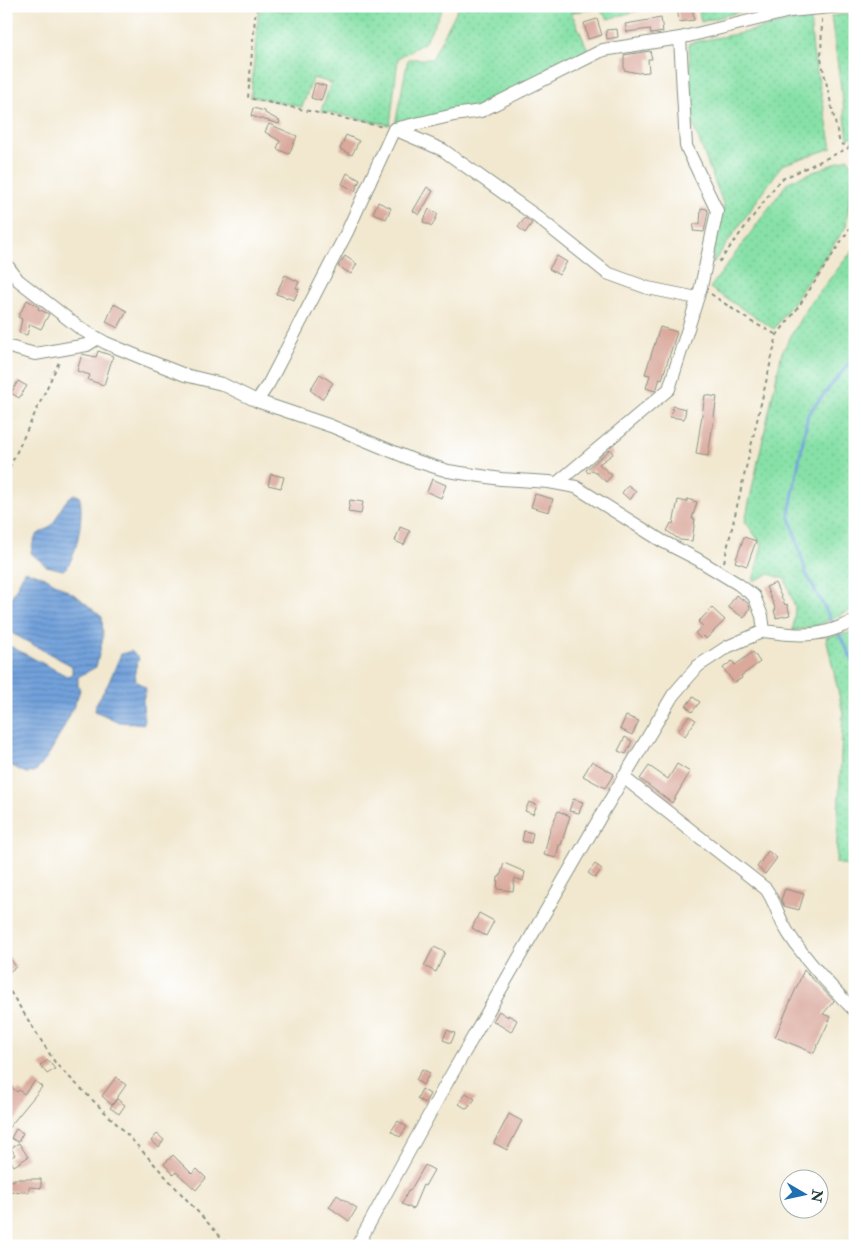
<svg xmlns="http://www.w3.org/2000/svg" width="861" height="1252" viewBox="0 0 861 1252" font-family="'IM FELL Double Pica',serif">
<defs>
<pattern id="grass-dots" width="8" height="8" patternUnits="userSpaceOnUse" patternTransform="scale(1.25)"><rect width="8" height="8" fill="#87e1a7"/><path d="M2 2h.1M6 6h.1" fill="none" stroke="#74c290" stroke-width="1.8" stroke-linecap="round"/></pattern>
<pattern id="water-rules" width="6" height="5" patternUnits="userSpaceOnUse" patternTransform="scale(1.25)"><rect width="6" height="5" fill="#72a1db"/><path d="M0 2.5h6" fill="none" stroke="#5d84b2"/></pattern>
</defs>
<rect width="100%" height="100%" fill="#fff"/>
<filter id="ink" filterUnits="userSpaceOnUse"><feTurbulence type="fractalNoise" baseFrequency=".02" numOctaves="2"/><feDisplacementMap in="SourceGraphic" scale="10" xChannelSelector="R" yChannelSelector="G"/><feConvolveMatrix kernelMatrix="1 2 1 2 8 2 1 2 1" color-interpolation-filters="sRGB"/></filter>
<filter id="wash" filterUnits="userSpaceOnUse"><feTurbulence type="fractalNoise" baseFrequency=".0096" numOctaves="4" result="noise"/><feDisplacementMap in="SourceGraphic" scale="20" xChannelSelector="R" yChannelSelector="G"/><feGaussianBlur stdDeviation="1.12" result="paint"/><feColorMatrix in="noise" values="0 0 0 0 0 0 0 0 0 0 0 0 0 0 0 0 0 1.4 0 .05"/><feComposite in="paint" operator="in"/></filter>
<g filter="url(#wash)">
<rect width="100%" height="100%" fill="#f2e8d0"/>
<path fill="url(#grass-dots)" stroke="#538f6e" d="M 293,6 L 444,6 L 425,42 L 398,58 L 390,125 L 321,111 L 331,83 L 313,78 L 302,107 L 251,96 L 259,7 L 291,12 Z
M 459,6 L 655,6 L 608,19 L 599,9 L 571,12 L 588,50 L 480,109 L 395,125 L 408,59 L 432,59 Z
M 698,6 L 762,6 L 701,22 Z
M 855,13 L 855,136 L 848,138 L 831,16 Z
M 810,17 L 813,52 L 832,148 L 782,165 L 713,263 L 713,252 L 724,206 L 692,122 L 689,43 L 742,33 Z
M 848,158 L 853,169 L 846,227 L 774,329 L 710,288 L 788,182 Z
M 855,242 L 855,608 L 816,626 L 793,631 L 795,607 L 785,579 L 769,574 L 753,581 L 762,545 L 745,521 L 782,352 L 807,307 L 854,249 Z
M 854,632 L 855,635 L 855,868 L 836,863 L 843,713 L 826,637 Z"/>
<path fill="url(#water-rules)" stroke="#486f88" d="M 74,494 L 79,496 C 85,511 77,562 63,570 L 46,566 L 31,553 C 32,547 33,539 38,534 C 42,531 47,530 51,526 C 60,515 61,502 74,494 Z
M 25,571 L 45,577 L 78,597 L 102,617 L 103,638 L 96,667 L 78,677 L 78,685 L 80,690 C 76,705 49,759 38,769 C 36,771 31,772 28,774 L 6,763 L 6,644 L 67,676 L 72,674 L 72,666 L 6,630 L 6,608 Z
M 131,651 L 139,658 L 135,670 L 136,681 L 146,688 L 143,700 L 144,724 L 119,722 L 95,711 L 96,704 L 108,684 L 121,654 Z"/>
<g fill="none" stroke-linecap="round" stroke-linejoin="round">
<path stroke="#72a1db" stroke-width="3" d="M 835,627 L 806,573 L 789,514 L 808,414 L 855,356
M 838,632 L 855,665"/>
</g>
<g id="blocks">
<path fill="#daa99c" d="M 677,6 L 692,6 L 694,20 L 679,22 Z
M 661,18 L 663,32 L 651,34 L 650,29 L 627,32 L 625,24 Z
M 597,19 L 602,35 L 588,39 L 584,23 Z
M 617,29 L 618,37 L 607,39 L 606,30 Z
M 650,51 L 652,59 L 648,59 L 649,72 L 638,73 L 624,70 L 624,55 Z
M 315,83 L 326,86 L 321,101 L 311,98 Z
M 253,108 L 265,111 L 265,113 L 280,121 L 279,124 L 251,116 Z
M 269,124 L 297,136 L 289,154 L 277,149 L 280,141 L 265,132 Z
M 346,135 L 359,141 L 352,155 L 340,149 Z
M 347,173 L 360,180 L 355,191 L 342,184 Z
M 427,187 L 433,191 L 419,215 L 413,211 Z
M 378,202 L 391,208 L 386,219 L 373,213 Z
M 701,208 L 707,209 L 708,212 L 704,232 L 693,231 L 694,224 L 700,224 Z
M 429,209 L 438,214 L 432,226 L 423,222 Z
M 525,218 L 532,223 L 525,233 L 518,227 Z
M 345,256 L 357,264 L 351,274 L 338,266 Z
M 557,256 L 567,262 L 559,275 L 549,269 Z
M 285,275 L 299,282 L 296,288 L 299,289 L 294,300 L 276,294 Z
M 27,300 L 39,307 L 38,309 L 49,314 L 41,329 L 30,324 L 27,335 L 19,333 L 22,319 L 18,317 Z
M 114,304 L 127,311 L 118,328 L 106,322 Z
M 660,327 L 677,332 L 662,379 L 660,378 L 657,388 L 655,391 L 646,388 L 650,375 L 645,374 Z
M 98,351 L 113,356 L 104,385 L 88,380 L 90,375 L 77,371 L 82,354 L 96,357 Z
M 320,374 L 333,383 L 322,399 L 310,390 Z
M 18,381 L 27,386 L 19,398 L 11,393 Z
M 705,395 L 717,397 L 708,456 L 696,454 Z
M 673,406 L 686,409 L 684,419 L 670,417 Z
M 610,449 L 613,454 L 599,464 L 612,475 L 606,482 L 593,470 L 588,473 L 586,470 Z
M 271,474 L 284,477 L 281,488 L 268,485 Z
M 432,479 L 446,485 L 441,498 L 427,492 Z
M 628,485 L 636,491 L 630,500 L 622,493 Z
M 535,494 L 553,499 L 549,512 L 531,507 Z
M 687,499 L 697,502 L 692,519 L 695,519 L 692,541 L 680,540 L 667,531 L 671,523 L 673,524 L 678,500 L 687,502 Z
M 350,500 L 363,502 L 361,514 L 348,512 Z
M 400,527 L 410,531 L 404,545 L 395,541 Z
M 744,537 L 756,541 L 747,566 L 735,562 Z
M 775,583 L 785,605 L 787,604 L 790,615 L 776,618 L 774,610 L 776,610 L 766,587 Z
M 736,595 L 748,603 L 750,608 L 744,618 L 728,607 Z
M 712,608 L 725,620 L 706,639 L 704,636 L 701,639 L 695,633 L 703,626 L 698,622 Z
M 753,652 L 760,662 L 741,676 L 742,678 L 734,683 L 723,668 L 732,661 L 735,665 Z
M 693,697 L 700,702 L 692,712 L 686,706 Z
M 626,716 L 639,721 L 632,735 L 620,729 Z
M 689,716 L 696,720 L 685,736 L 678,731 Z
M 625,737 L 632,741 L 626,754 L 618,751 Z
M 592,761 L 614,774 L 605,788 L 583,776 Z
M 677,764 L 690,772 L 672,803 L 640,779 L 649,766 L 668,779 Z
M 573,799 L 583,802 L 579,813 L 569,811 Z
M 529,802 L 537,805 L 533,814 L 525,811 Z
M 558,811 L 570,816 L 561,845 L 559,845 L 556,858 L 544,855 L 550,830 Z
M 524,831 L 533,833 L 531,843 L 522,841 Z
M 768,851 L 777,858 L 765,874 L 757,867 Z
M 504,863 L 525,872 L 523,881 L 515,878 L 513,891 L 497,889 L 498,877 L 500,877 Z
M 595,864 L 602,869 L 595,878 L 588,873 Z
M 785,889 L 804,894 L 799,910 L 784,906 L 781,900 Z
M 479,913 L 494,921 L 486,936 L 472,928 Z
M 434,947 L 445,952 L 436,972 L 424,966 Z
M 6,952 L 16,967 L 6,974 Z
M 804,970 L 834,1001 L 823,1014 L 831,1017 L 814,1053 L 775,1037 Z
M 499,1011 L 508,1017 L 508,1015 L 517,1020 L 511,1032 L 493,1021 Z
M 447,1030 L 455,1033 L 451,1043 L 443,1040 Z
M 48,1060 L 55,1069 L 47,1074 L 40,1065 Z
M 422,1069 L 430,1073 L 423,1085 L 416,1080 Z
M 116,1077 L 126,1085 L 112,1105 L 102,1096 Z
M 35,1081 L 42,1087 L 6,1131 L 6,1082 L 17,1092 L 19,1090 L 24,1094 Z
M 422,1089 L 430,1094 L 425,1103 L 417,1099 Z
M 466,1093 L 475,1099 L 467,1109 L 459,1104 Z
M 117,1099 L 125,1105 L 119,1114 L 110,1108 Z
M 509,1114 L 522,1121 L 507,1150 L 494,1143 Z
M 398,1121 L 407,1127 L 400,1137 L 391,1131 Z
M 16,1129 L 23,1133 L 18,1142 L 11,1138 Z
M 157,1134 L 164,1140 L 159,1147 L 151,1141 Z
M 19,1143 L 28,1157 L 14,1166 L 9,1158 L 15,1155 L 11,1148 Z
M 173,1155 L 192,1174 L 197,1169 L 206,1178 L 196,1190 L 176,1172 L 174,1175 L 164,1164 Z
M 425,1165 L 434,1170 L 425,1186 L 423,1185 L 413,1209 L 402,1204 L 408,1191 L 410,1191 Z
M 14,1179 L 41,1179 L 41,1188 L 29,1187 L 29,1192 L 6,1191 L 6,1180 L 14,1181 Z
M 337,1195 L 357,1208 L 349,1221 L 329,1207 Z"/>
</g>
</g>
<g filter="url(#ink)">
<use href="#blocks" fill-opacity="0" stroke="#889282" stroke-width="1"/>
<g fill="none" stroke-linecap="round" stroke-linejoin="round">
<g stroke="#889282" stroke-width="14">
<path id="street" d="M 680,38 L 790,11 L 841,6
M 394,129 L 454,115 L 481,111 L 603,50 L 680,38 L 686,146 L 717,211 L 701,287 L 669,389 L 557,483
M 394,129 L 443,150 L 536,216 L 607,273 L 648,288 L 697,298
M 6,264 L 18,280 L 81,329 L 106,343 L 142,358 L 185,375 L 222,384 L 257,401 L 331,426 L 413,460 L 448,471 L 501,479 L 549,482 L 576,487 L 662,541 L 697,559 L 738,584 L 754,596 L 762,616 L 764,631 C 785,634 807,637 828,631 C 837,629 845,624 855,622
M 6,346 L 35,354 L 87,345 L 98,338
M 257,401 L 269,383 L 347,232 L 394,129
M 623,777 L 766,889 C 774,900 777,912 783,924 C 799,954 831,987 855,1011
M 357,1246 L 446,1084 L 603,812 L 673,695 L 698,666 L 727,647 L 764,631"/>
</g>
<path stroke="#889282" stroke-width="2" stroke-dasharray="4 4" stroke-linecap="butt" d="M 256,6 L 248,98 L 384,127
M 822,19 L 821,59 L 840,144 L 852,146 L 855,163
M 719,262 L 780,180 L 855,145
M 711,294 L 750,321 L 777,335
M 6,475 L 59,362
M 724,562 L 777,335 L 795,312 L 850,228 L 855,191
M 6,985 L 56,1064 L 124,1131 L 229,1246"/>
<use href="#street" stroke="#fff" stroke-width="12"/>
</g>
</g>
<rect width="861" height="1252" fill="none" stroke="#fff" stroke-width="25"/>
<g transform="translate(804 1194) rotate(99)"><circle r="24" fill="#ffffff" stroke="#a5b1ae"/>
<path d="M0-4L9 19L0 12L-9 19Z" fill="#1f6fb2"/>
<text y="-8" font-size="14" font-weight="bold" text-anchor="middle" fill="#1f3d34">N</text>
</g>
</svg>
